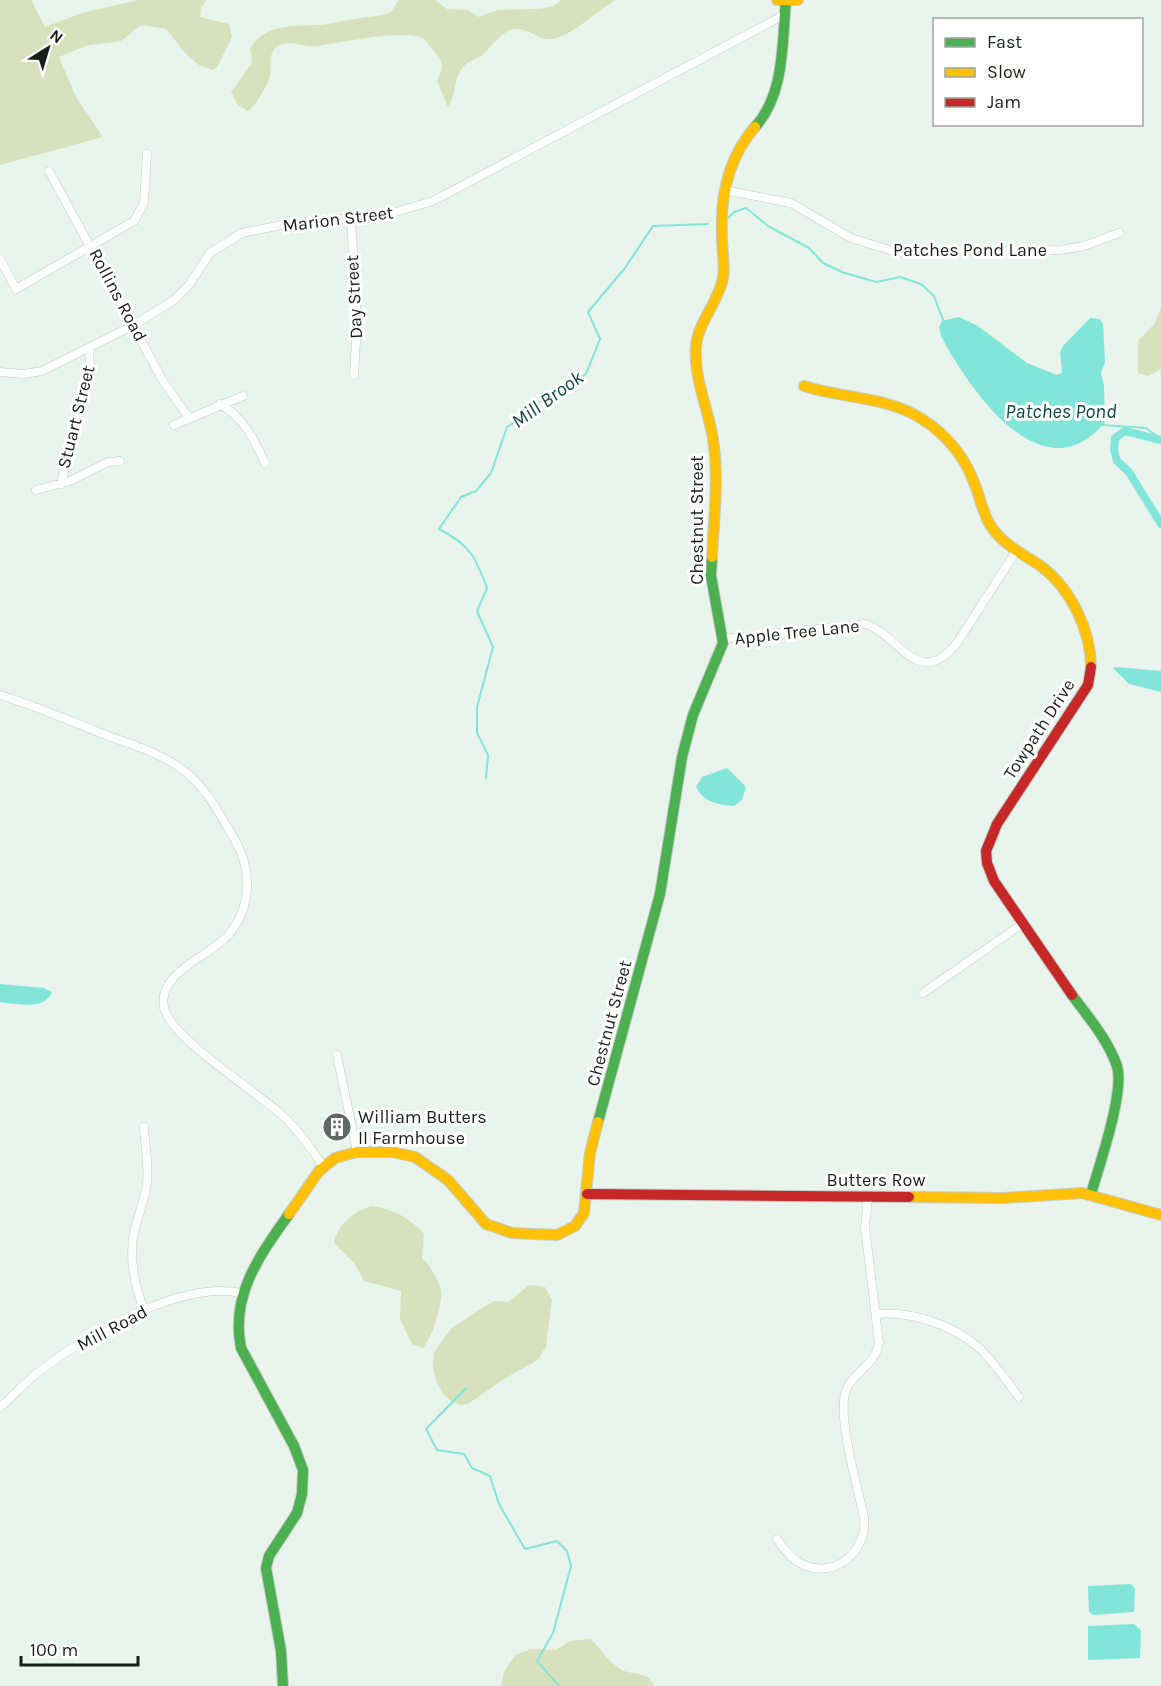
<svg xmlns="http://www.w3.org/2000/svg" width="1161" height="1686" viewBox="0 0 1161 1686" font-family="Karla,sans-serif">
<rect width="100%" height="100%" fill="#e9f5ec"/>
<path fill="#d8e1bd" d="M 0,0 L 31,0 L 45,27 L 85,12 L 139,0 L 207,0 L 201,7 L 200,17 L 229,24 L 232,37 L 217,67 L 213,70 L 199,65 L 187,55 L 166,29 L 141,25 L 121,41 L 85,46 L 59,57 L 76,97 L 103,137 L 0,165 Z
M 398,0 L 435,0 L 447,9 L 468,10 L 479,17 C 486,15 494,10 502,10 C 517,8 551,13 561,0 L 616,0 C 594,12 577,33 553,39 C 542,41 536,34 526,31 C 521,29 513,28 508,31 C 498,36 490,49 481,56 C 476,59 469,61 465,65 C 452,78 457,94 448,107 L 437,81 C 449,59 437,57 424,39 C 405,28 340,43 318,46 C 302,48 292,39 277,46 C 266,57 273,67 269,79 C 267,86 254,108 248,111 L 238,105 L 231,92 L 252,63 L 250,48 C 268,20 301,28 328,24 C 346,20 365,17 384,15 L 392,11 Z
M 1161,307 L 1161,369 L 1148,376 L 1138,373 L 1138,341 L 1155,323 Z
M 371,1206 C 391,1208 411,1218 424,1234 L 422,1258 C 429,1264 440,1281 441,1291 C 443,1302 432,1339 423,1348 L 412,1344 L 400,1319 L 401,1291 L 364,1281 L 354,1263 L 334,1243 C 338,1224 353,1212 371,1206 Z
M 529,1285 L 545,1287 L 552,1300 L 546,1346 L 538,1360 L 504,1379 L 468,1404 L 461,1405 L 452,1402 L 443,1394 L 436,1381 L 433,1367 L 434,1352 L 451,1329 L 477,1311 L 494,1301 L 509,1302 Z
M 591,1639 C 601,1649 609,1663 622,1670 C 634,1676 648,1670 654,1686 L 501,1686 L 504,1672 L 515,1655 L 531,1649 L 556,1650 L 570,1641 Z"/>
<path fill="#81e5da" d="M 959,317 L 978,326 L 1027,363 L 1057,375 L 1062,373 L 1060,352 L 1063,346 L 1090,318 L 1100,319 L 1103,324 L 1105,362 L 1101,373 L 1104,385 L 1105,422 C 1043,498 969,389 941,336 L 939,327 L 942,321 Z
M 1117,667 L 1161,671 L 1161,692 L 1129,684 L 1113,668 Z
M 727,768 L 746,787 L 742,800 L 734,806 C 719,805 703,802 696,787 L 702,777 Z
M 0,984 L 44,988 L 52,992 C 45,1010 20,1004 5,1003 L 0,1002 Z
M 1131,1584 L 1135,1589 L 1134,1612 L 1093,1615 L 1089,1612 L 1088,1586 Z
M 1134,1624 L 1141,1630 L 1140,1658 L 1088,1660 L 1088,1626 Z"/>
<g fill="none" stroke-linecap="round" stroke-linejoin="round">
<path stroke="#81e5da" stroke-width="2" d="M 727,219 L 734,212 L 746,208 L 768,226 L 809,248 L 823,263 L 842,272 L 876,282 L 900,277 L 921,284 L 934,296 L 943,320
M 1102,425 L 1146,428 L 1161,439
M 486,778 L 488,755 L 477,733 L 477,707 L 493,647 L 477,611 L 487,588 C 475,556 470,545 439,529 L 461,497 L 476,491 L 491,473 L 507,427 L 528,414 L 534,405 L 586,374 L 600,339 L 588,312 L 625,268 L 653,226 L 708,224
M 466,1388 L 426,1429 L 437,1450 L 464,1454 L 472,1468 L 490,1476 L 499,1504 L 525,1549 L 557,1541 L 567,1551 L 571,1566 L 553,1633 L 537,1661 L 559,1686"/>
<path stroke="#81e5da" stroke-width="8" d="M 1161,440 L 1125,431 L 1115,438 L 1114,450 L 1117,461 L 1129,472 L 1161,524"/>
<g stroke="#c3ccc5" stroke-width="9">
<path id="street" d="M 49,171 L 163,381 L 189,418
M 724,190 L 791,203 L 851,238 L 896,252 L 1060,250 L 1084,246 L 1119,233
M 351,218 L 357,324 L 354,375
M 0,259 L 16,289 L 134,221 L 144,203 L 147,154
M 0,372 L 23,374 L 42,371 L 134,325 L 174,300 L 189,285 L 210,253 L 242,233 L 282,225 L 389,214 L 433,201 L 784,15
M 220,404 C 244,418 254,439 265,463
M 174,425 L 243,396
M 61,484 L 90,367 L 89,349
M 36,490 L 70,481 L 108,462 L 120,461
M 723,639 L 865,624 C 898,633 918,692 957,643 L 1017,550
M 0,695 C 34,705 65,719 98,732 C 128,744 162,752 188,774 C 209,792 221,817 235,840 C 252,870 252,905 230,933 C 211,957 157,971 164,1008 C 171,1038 255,1091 281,1114 C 298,1129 310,1148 324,1167
M 923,993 L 1022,924
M 337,1055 L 357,1152
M 144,1127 C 145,1146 149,1164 147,1183 C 145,1199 139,1213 135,1228 C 128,1256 134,1284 144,1310
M 876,1314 C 911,1311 950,1324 977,1346 C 993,1360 1006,1381 1019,1397
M 0,1407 C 13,1397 24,1383 37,1373 C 85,1336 180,1280 241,1293
M 777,1539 C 784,1550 792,1560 804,1565 C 836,1579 868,1550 864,1517 C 858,1489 835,1411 847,1388 C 856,1370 875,1365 879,1343 L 865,1227 L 868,1197"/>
</g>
<g stroke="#c3ccc5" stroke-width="12">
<path id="fast" d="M 755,127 C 785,94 782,43 786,0
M 1072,995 C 1089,1018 1108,1040 1117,1066 C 1125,1092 1099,1166 1091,1194
M 598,1122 L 660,894 L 682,757 L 693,715 L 723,643 L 711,576 L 712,557
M 283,1686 L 281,1651 L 266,1568 L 269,1556 L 297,1513 L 302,1494 L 303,1470 L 294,1446 L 241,1348 C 230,1295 260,1255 289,1214"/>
</g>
<g stroke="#c3ccc5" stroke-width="12">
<path id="slow" d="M 777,0 L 798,0
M 804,386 C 844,399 886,396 922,419 C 947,435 965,457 975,485 C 981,500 983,515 992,528 C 1005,546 1025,555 1042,567 C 1071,589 1091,631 1091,667
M 712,557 C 714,518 719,477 713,439 C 708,408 693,376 696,345 C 699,321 719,301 723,278 C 725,265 722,249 722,237 C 720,196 728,158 755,127
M 909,1197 L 1003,1198 L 1082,1193 L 1161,1215
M 289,1214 L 319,1171 L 335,1158 L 357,1152 L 392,1152 L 415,1157 L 448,1180 L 486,1224 L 512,1233 L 557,1235 L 575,1226 L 584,1213 L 590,1153 L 598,1122"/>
</g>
<g stroke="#c3ccc5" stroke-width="12">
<path id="jam" d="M 1072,995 L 994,881 L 987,863 L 986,851 L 997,824 L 1088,685 L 1091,667
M 587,1194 L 909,1197"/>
</g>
<use href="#street" stroke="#fcfefc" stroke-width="8"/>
<use href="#fast" stroke="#4caf50" stroke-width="10"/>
<use href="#slow" stroke="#ffc107" stroke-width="10"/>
<use href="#jam" stroke="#c62828" stroke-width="10"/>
</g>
<defs>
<g id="building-disc" transform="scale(1.5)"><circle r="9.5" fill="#606a62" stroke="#fff"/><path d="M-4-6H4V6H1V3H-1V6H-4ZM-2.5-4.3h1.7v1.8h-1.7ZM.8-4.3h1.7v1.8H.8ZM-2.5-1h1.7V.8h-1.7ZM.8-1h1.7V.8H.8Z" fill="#fff"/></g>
</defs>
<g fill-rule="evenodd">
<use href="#building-disc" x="337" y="1127"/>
</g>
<g text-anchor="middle" stroke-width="6" stroke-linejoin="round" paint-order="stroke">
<g font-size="18" fill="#171f18" stroke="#fff">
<text transform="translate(338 219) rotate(-7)" y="6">Marion Street</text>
<text x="970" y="256">Patches Pond Lane</text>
<text transform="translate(118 295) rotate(62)" y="6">Rollins Road</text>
<text transform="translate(354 297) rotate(-93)" y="6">Day Street</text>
<text transform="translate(76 417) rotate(-76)" y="6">Stuart Street</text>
<text transform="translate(697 520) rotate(-90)" y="6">Chestnut Street</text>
<text transform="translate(797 632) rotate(-6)" y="6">Apple Tree Lane</text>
<text transform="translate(1039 729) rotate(-57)" y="6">Towpath Drive</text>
<text transform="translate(609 1023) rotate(-75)" y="6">Chestnut Street</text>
<text x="876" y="1186">Butters Row</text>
<text transform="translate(112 1328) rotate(-28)" y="6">Mill Road</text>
</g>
<g font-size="18" fill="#171f18" stroke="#fff" text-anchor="start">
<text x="358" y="1123">William Butters<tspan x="358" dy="21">II Farmhouse</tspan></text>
</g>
<g font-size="20" font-style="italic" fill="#0b4944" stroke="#fff">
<text transform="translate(547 399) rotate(-36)" y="7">Mill Brook</text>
<text x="1061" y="418">Patches Pond</text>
</g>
</g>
<rect x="933" y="18" width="210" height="108" fill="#ffffff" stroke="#a2a5a3" stroke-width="1.5"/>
<rect x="945" y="38" width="30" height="9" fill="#4caf50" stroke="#a2a5a3" stroke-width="1.5"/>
<text x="987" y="48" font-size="18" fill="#171f18">Fast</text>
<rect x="945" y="68" width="30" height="9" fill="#ffc107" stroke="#a2a5a3" stroke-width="1.5"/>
<text x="987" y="78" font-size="18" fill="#171f18">Slow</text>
<rect x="945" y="98" width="30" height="9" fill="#c62828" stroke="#a2a5a3" stroke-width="1.5"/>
<text x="987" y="108" font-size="18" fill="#171f18">Jam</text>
<g transform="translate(48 48) rotate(37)" stroke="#ffffff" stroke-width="4.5" paint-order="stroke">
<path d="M0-4.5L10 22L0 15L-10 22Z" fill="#171f18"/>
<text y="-9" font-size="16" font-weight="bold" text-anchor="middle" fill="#171f18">N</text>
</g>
<path d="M21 1656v9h117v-9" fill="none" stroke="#171f18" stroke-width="3"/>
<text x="30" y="1656" font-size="18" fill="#171f18" stroke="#ffffff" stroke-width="4.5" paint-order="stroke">100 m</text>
</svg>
